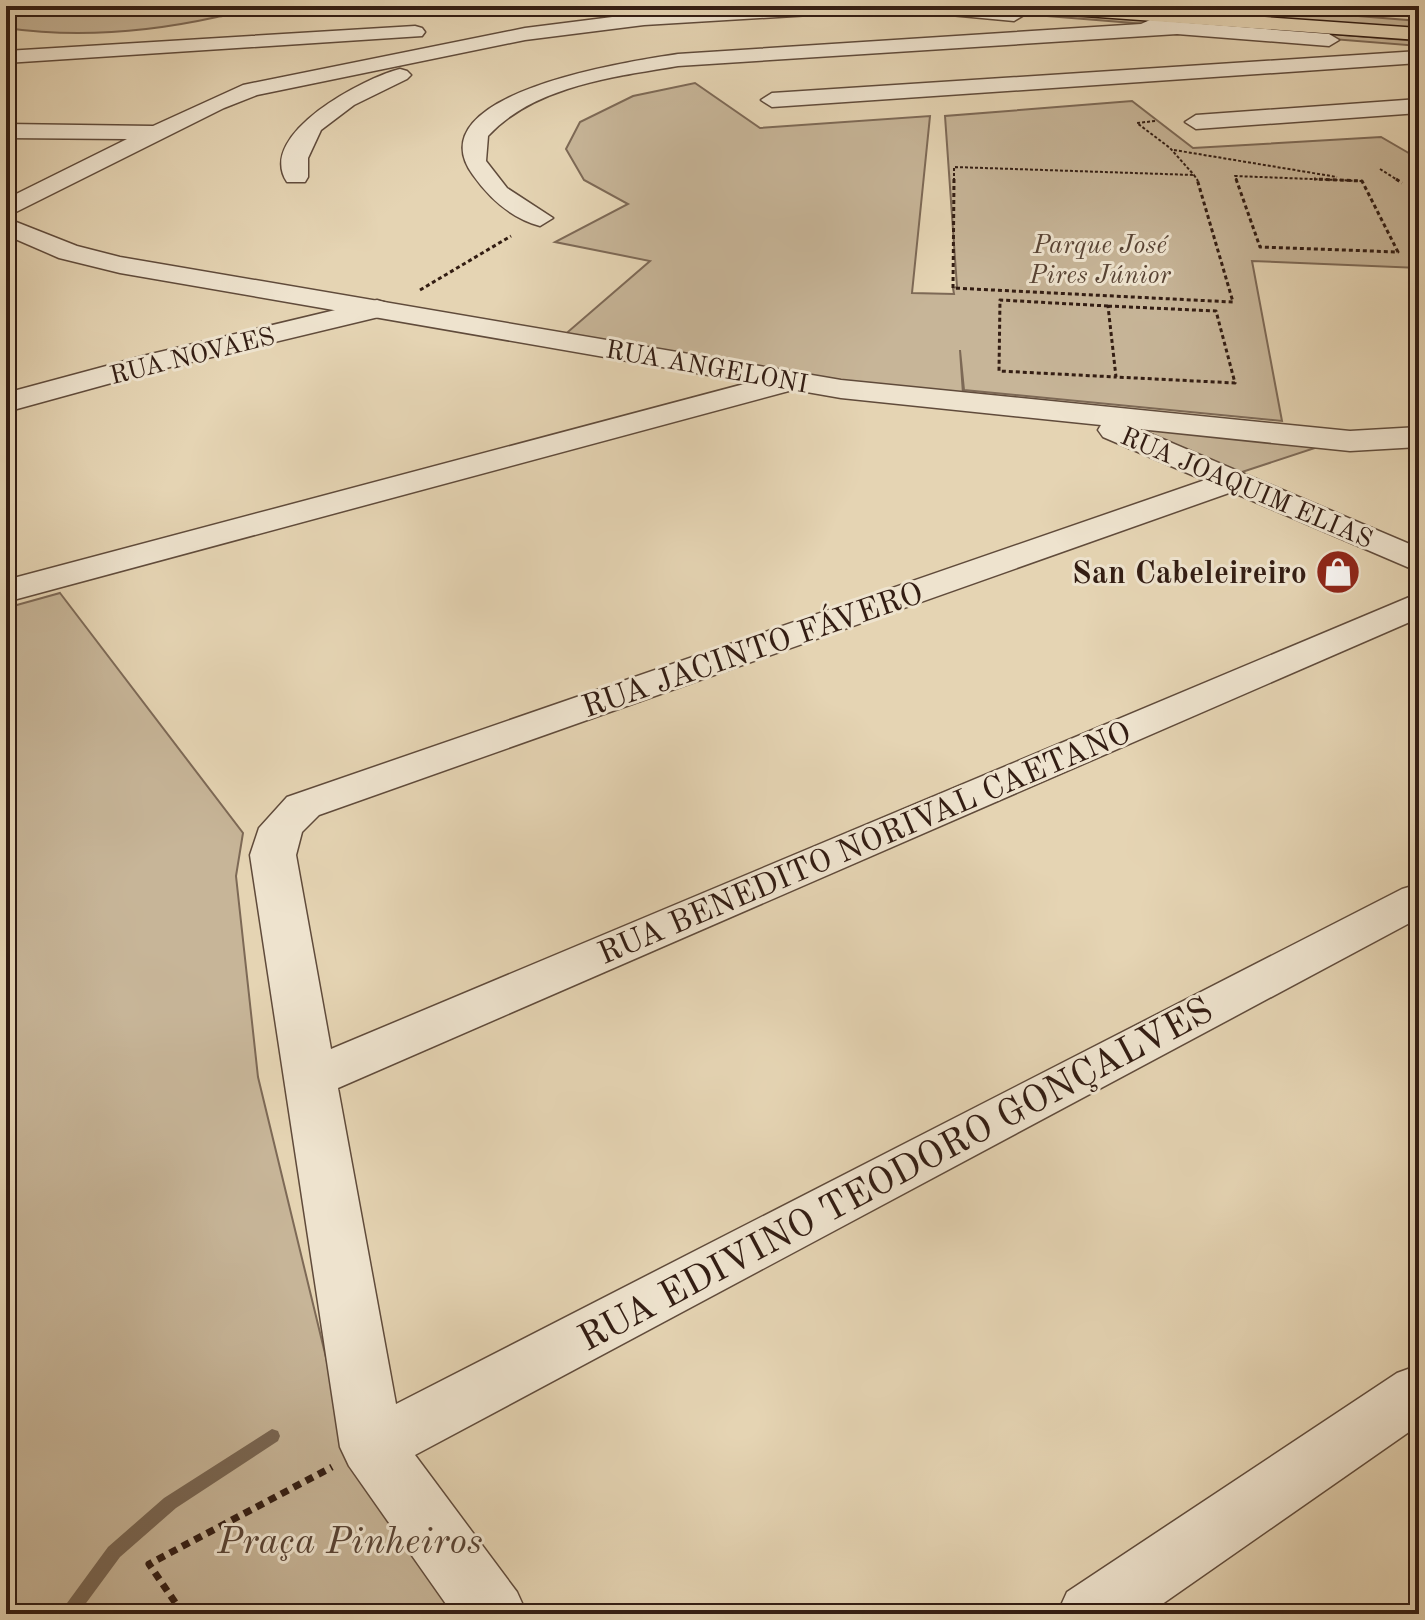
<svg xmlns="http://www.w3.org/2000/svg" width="1425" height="1620" viewBox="0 0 1425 1620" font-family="'Old Standard TT',serif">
<rect width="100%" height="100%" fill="#e5d4b3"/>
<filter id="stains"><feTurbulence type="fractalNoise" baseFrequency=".0025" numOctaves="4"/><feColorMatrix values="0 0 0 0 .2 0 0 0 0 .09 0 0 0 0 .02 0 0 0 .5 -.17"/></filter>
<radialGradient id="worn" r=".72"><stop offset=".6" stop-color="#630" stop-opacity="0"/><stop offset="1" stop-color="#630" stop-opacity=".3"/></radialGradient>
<path fill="#c7b598" stroke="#7d6956" stroke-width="2" d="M 6,6 L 259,6 C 246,13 231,14 217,17 C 149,32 75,38 6,28 Z
M 976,6 L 1419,41 L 1419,46 L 948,8 Z
M 1079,6 L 1236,6 L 1419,21 L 1419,31 Z
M 695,83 L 760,128 L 930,116 L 912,293 L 954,294 L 953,288 L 957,287 L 945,116 L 1132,101 L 1193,148 L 1381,137 L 1419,159 L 1419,268 L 1252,261 L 1282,421 L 964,390 L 960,350 L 963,394 L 907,391 L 562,337 L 650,261 L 555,242 L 628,204 L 584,180 L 566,149 L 580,122 L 633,96 Z
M 1097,418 L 1333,442 L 1230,476 Z
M 60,593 L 243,833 L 236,876 L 258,1077 L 346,1440 L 493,1614 L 6,1614 L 6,608 Z"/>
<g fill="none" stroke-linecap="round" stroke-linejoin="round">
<path fill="#796653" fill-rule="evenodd" d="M 272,1429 L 278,1431 L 280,1436 L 278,1441 L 176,1508 L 120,1557 L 78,1614 L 59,1614 L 108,1547 L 164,1498 Z"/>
<g stroke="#604b3b" stroke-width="3">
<path id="minor" d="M 764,6 L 870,6 L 860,12 L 644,25 L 525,40 L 257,95 L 224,108 L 6,217 L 6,199 L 127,139 L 6,138 L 6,124 L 153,126 L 243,85 L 525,28 L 644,13 Z
M 908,6 C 932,6 1009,0 1024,15 L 1014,21 L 918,12 Z
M 1150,20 L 1329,34 L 1339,40 L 1329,46 L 1177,34 L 678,66 C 613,77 534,86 488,136 L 486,161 L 507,188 L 553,218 L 540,226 C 511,218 490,199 473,175 C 413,93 632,61 678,54 L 1141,24 Z
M 415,26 L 422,28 L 425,32 L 422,36 L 6,63 L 6,51 Z
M 1419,51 L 1419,63 L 772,107 L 761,100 L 772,93 Z
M 400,69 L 407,71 L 411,75 L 407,79 L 354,105 L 321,130 L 308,158 L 308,177 L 305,182 L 287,182 C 255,134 366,77 400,69 Z
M 1419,99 L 1419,113 L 1196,129 L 1185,122 L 1196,115 Z
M 377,300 L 387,303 L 391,309 L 387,315 L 166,368 L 6,412 L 6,393 L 147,355 Z
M 789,372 L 800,374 L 804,381 L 800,388 L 6,602 L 6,580 Z
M 1231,471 L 1243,474 L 1248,481 L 1243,488 L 319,815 L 302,832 L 296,855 L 331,1049 L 1419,593 L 1419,618 L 338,1088 L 396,1404 L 1402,889 L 1419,884 L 1419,918 L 415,1455 L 517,1592 L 527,1614 L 453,1614 L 349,1466 L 340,1447 L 250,855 L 259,828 L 287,797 Z
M 1419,1365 L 1419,1425 L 1148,1614 L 1057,1614 L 1067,1592 L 1397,1373 Z"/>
</g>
<g stroke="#604b3b" stroke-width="3">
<path id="tertiary" d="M 6,218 L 77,246 L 120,257 L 841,380 L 1350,431 L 1419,427 L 1419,447 L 1350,451 L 1139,429 L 1419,548 L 1419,572 L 1103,437 L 1098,430 L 1101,425 L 841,398 L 120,273 L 59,258 L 6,235 Z"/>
</g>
<g stroke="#331d13" stroke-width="3">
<path id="primary" d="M 1019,6 L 1109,6 L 1419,28 L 1419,40 L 1029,12 Z"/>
</g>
<path stroke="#331d13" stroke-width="2" stroke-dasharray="3 2" stroke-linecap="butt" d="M 1155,121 L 1137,123 L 1170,148 L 1194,175
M 1174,150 L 1337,177
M 1380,169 L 1399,181
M 1194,175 L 1198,181
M 954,181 L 954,167 L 1194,175
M 1237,181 L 1235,176 L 1362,181"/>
<path stroke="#331d13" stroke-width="3" stroke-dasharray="4 3" stroke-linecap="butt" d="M 954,179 L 953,288 L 1233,302 L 1197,179
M 1236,179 L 1260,247 L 1398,252 L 1362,181 L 1314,179
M 1396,179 L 1402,183
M 420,290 L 511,236
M 1108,306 L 1216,311 L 1235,383 L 1116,377 Z
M 1108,306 L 1000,300 L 999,371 L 1116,377"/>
<path stroke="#331d13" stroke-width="7" stroke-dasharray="8 6" stroke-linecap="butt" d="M 183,1614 L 149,1564 L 332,1467"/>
<use href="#minor" fill="#eee3ce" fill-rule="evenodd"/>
<use href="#tertiary" fill="#eee3ce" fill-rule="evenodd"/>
<use href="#primary" fill="#e5d4b3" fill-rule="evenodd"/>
</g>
<defs>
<g id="shop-disc" transform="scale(2.3)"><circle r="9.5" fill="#8f2418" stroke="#eee3ce"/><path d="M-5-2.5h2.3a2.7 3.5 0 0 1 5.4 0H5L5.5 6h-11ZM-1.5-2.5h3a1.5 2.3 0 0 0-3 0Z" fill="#fff"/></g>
</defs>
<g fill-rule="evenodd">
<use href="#shop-disc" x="1338" y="572"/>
</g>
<g text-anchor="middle" stroke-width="6" stroke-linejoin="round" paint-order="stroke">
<g font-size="26" font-style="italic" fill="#584334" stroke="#eee3ce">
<text x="1100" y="253">Parque José<tspan x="1100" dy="30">Pires Júnior</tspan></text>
</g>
<g font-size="26" fill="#331d13" stroke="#eee3ce">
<text transform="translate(192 355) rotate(-14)" y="9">RUA NOVAES</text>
<text transform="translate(707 366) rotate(10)" y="9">RUA ANGELONI</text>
<text transform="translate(1247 487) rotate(23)" y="9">RUA JOAQUIM ELIAS</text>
</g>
<g font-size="32" font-weight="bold" fill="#331d13" stroke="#eee3ce" text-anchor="end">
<text x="1307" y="583">San Cabeleireiro</text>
</g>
<g font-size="32" fill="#331d13" stroke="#eee3ce">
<text transform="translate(752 649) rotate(-19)" y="11">RUA JACINTO FÁVERO</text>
<text transform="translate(864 842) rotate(-23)" y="11">RUA BENEDITO NORIVAL CAETANO</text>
</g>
<g font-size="38" fill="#331d13" stroke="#eee3ce">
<text transform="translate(895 1173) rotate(-28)" y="13">RUA EDIVINO TEODORO GONÇALVES</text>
</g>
<g font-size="38" font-style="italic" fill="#584334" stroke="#eee3ce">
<text x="350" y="1553">Praça Pinheiros</text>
</g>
</g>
<rect width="1425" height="1620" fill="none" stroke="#e5d4b3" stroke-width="32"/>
<rect x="8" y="8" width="1409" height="1604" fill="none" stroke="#331d13" stroke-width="4"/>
<rect x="16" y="16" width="1393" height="1588" fill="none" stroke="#331d13" stroke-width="2"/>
<rect width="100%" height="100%" filter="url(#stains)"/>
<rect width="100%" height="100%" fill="url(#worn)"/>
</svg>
